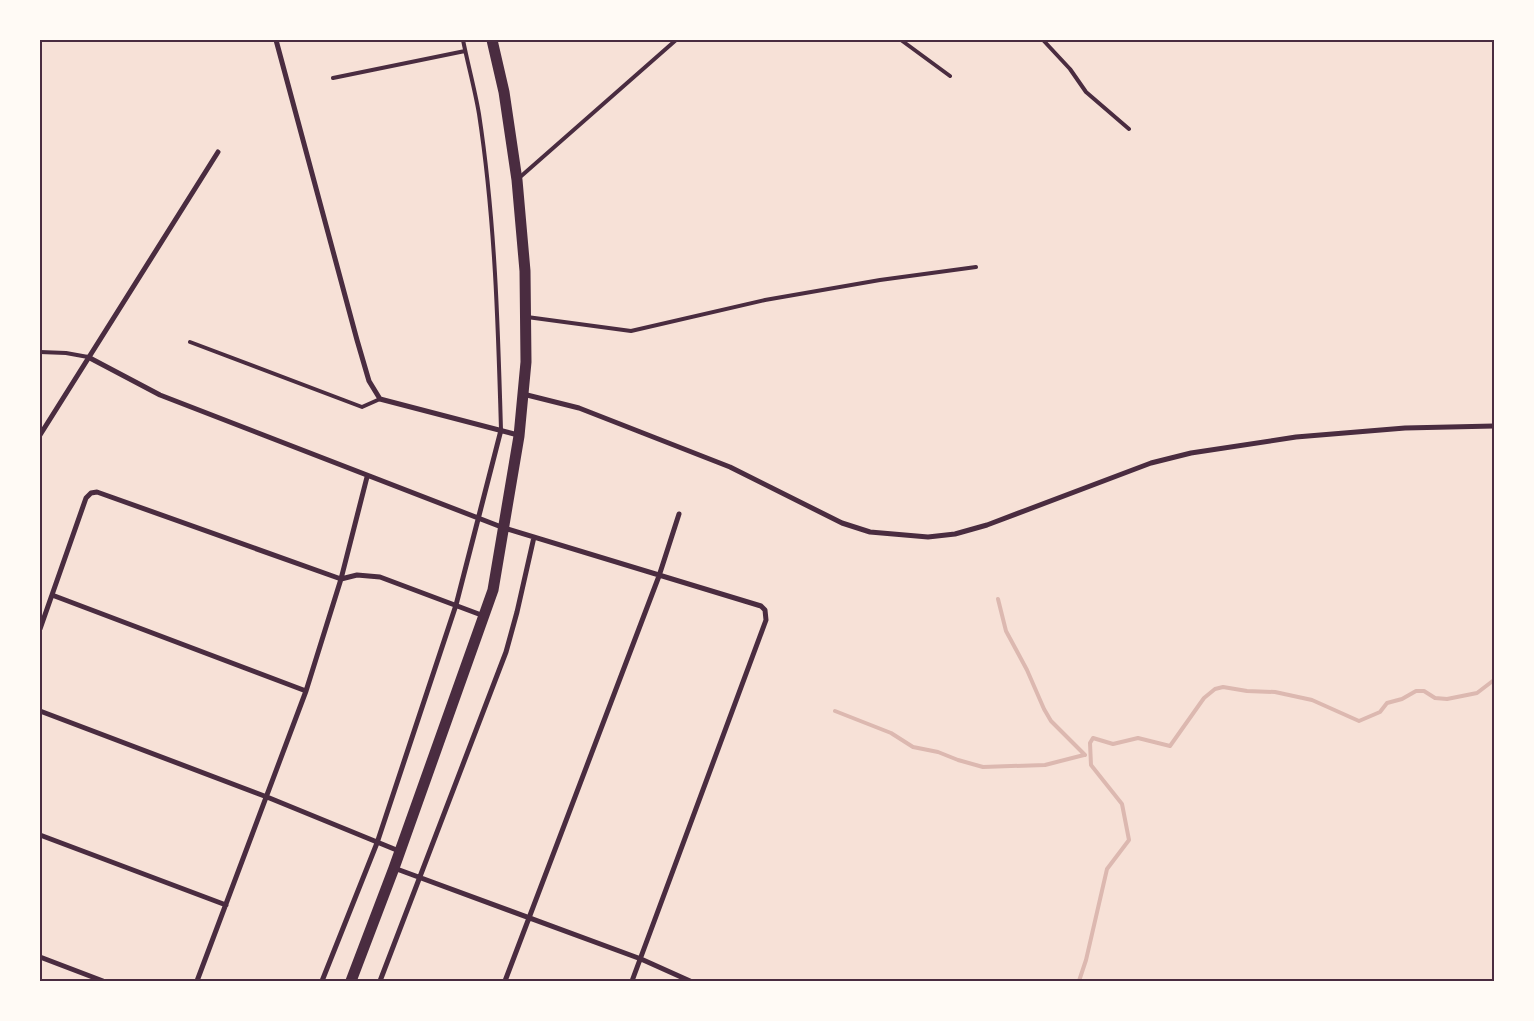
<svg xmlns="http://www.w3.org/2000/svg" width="1534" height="1021" viewBox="0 0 1534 1021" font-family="'Zilla Slab',serif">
<rect width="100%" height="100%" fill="#f7e1d7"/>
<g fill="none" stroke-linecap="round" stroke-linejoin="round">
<path stroke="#dcb8b0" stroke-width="4" d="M 998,599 L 1006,631 L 1027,670 L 1044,709 L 1051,721 L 1085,755
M 835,711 L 891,733 L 913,747 L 938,752 L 958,760 L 983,767 L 1045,765 L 1084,755
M 1079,981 L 1086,960 L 1107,869 L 1129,840 L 1122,804 L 1091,765 L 1090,743 L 1093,738 L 1113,744 L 1138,738 L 1170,746 L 1204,698 L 1215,689 L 1223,687 L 1247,691 L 1275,692 L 1312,700 L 1359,721 L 1380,712 L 1387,703 L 1402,699 L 1416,691 L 1424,691 L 1435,698 L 1447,699 L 1477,693 L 1494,680"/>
<path stroke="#4a2c40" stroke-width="4" d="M 463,40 C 468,65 475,90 479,114 C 495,219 498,324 501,430
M 901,40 L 950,76
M 1043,40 L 1070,69 L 1086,92 L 1129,129
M 333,78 L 465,51
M 519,178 L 676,40
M 527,317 L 631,331 L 765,300 L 880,280 L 976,267
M 190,342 L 362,407 L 380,399
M 40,352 L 66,353 L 88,357"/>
<path stroke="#4a2c40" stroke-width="5" d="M 276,40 L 357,340 L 369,381 L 380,399 L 518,435
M 88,357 L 160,395 L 504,528 L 761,606 L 765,610 L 766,620 L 632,981
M 523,394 L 579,408 L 730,467 L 842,523 L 870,532 L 928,537 L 955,534 L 987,525 L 1151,463 L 1191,453 L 1296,437 L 1405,428 L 1494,426
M 40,435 L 218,152
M 52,595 L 306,691
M 40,629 L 86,498 L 91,493 L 97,492 L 341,579 L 357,575 L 380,577 L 484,616
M 40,711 L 267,797 L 399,851
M 40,835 L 226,905
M 394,868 L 641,959 L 690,981
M 40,957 L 103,981
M 197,981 L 306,691 L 341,579 L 367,477
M 322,981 L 377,843 L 456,605 L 501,430
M 380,981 L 506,652 L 517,612 L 534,537
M 505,981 L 659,576 L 679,514"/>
<path stroke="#4a2c40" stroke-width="11" d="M 351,981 L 394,868 L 493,590 L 519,436 L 526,362 L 525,271 L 517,180 L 504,92 L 492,40"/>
</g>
<rect width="1534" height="1021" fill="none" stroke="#fffaf5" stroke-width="82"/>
<rect x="41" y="41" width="1452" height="939" fill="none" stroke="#4a2c40" stroke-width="2"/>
</svg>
